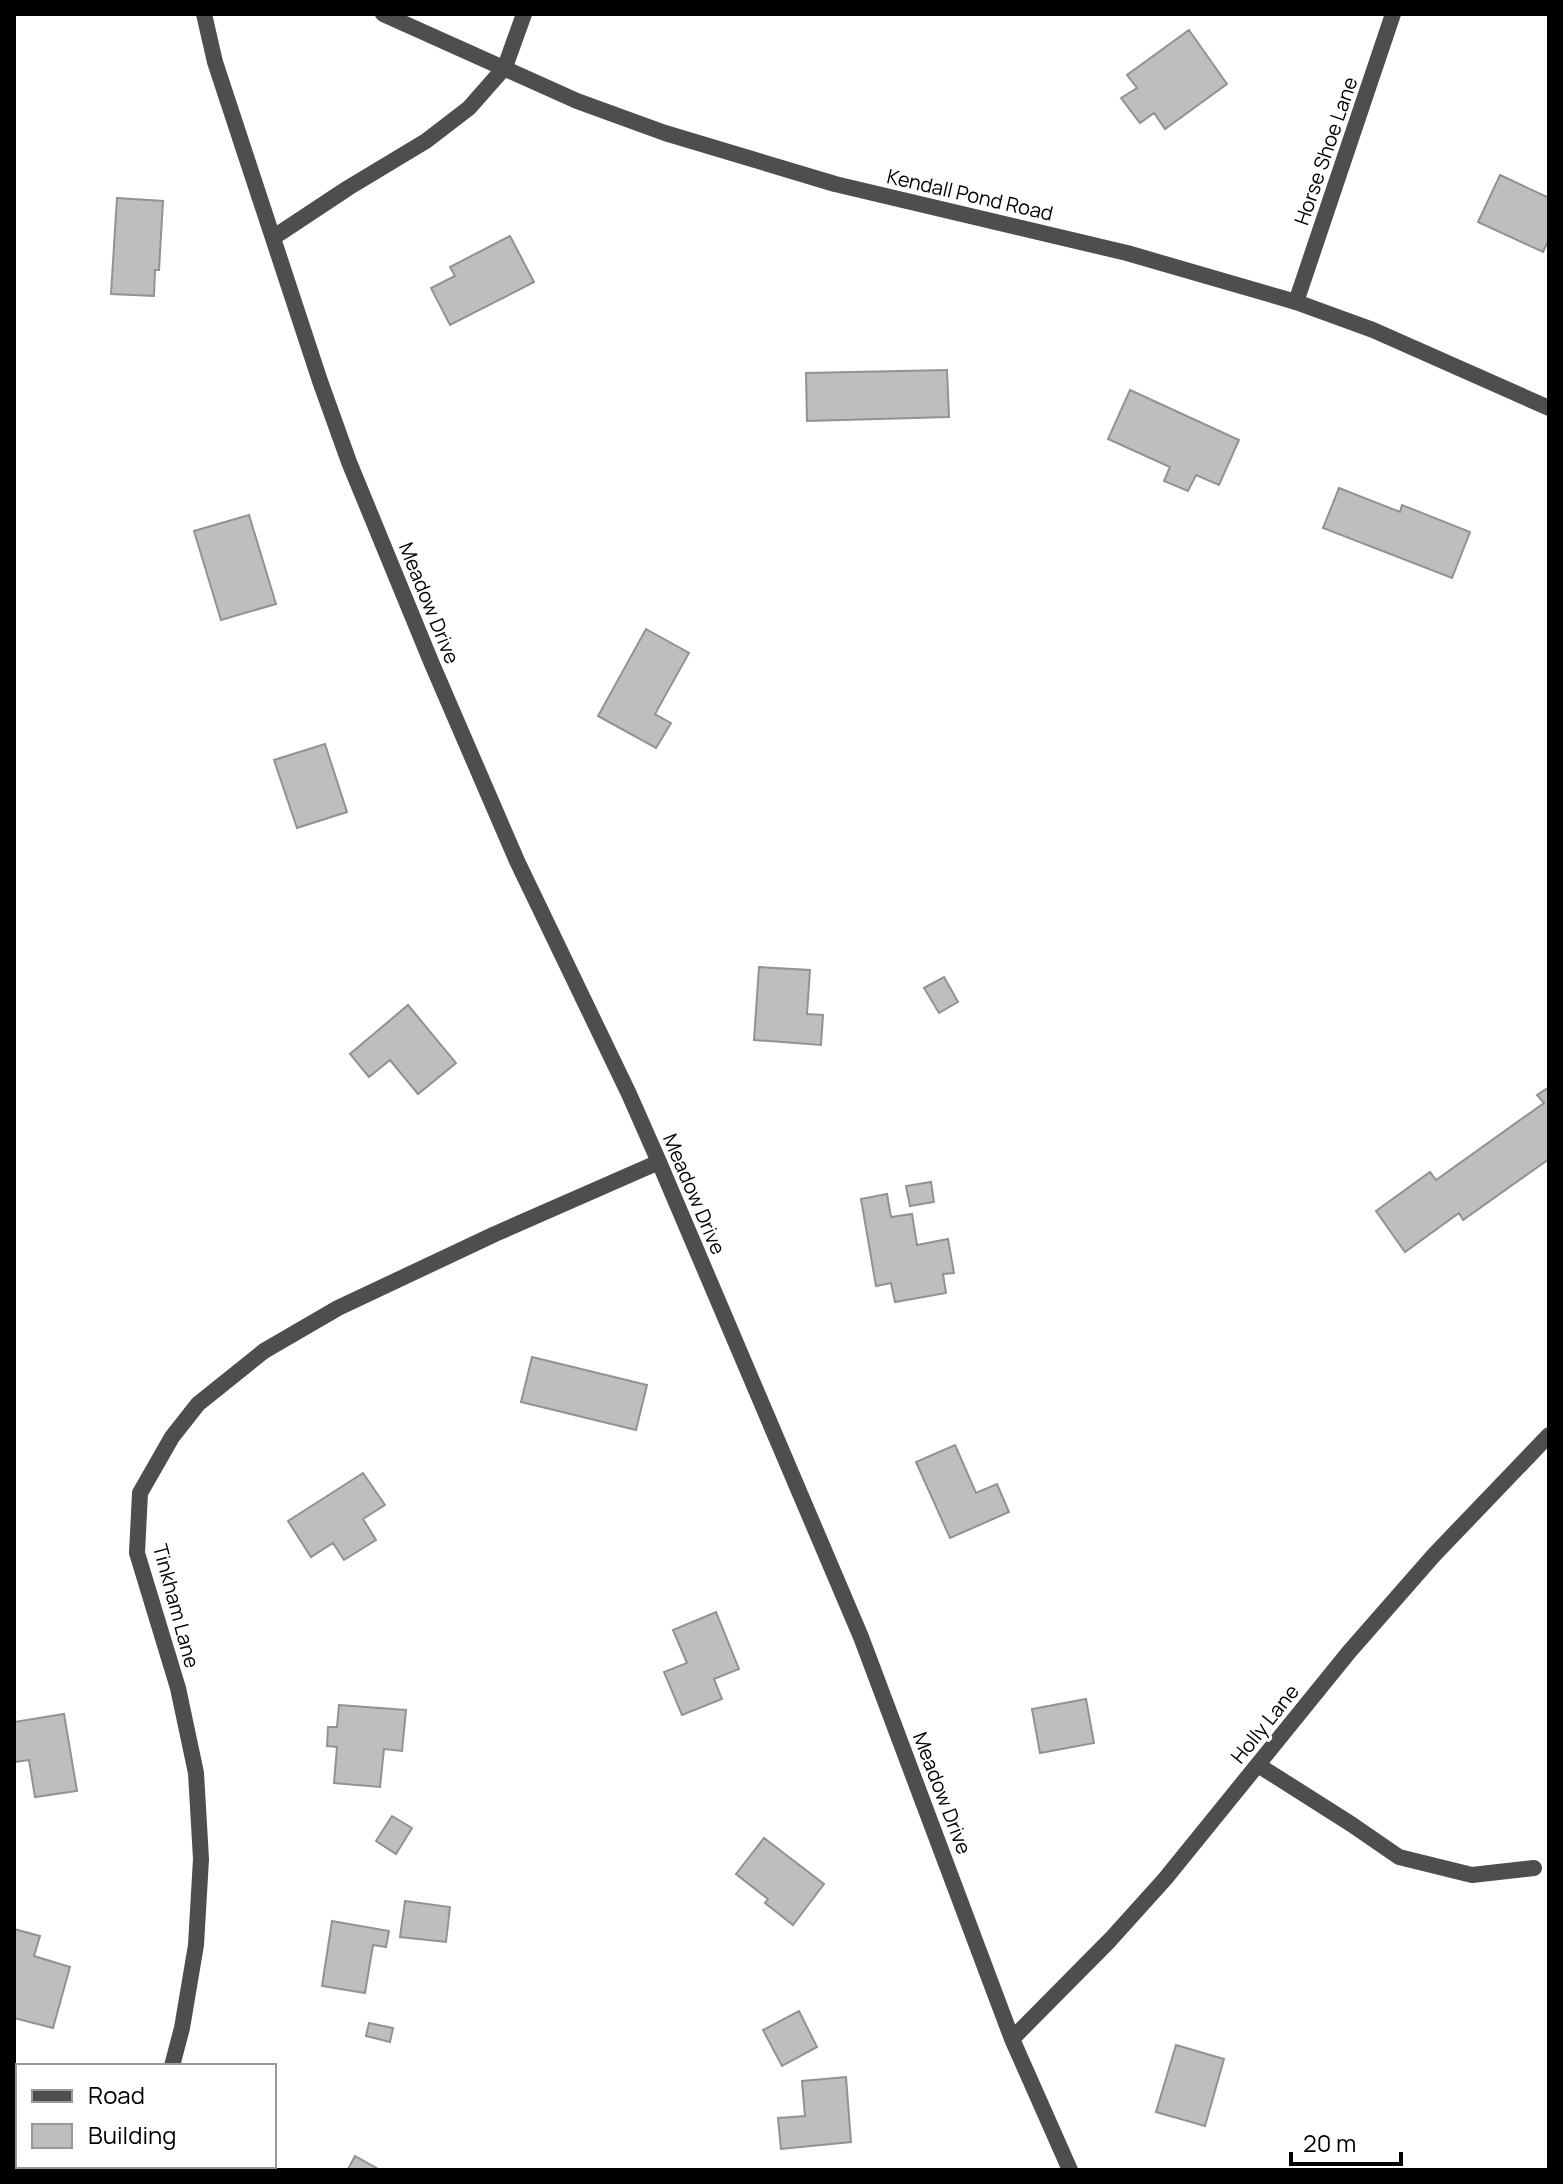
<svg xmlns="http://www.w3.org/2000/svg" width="1563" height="2184" viewBox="0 0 1563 2184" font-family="Manrope,sans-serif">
<rect width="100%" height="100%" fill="#fff"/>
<path fill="#bebebe" stroke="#929292" stroke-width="2" d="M 1189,30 L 1227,84 L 1165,129 L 1154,113 L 1140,123 L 1121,98 L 1137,88 L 1127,75 Z
M 1500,175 L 1549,198 L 1549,239 L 1543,252 L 1478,222 Z
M 117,198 L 163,201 L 159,270 L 155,270 L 154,296 L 111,294 Z
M 510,236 L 534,282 L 450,325 L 431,288 L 455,276 L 450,267 Z
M 947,370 L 949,417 L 807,421 L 806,373 Z
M 1130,390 L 1239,440 L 1219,485 L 1196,475 L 1188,491 L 1164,481 L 1170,467 L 1108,439 Z
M 1339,488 L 1400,512 L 1402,505 L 1470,532 L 1452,578 L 1323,528 Z
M 249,515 L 276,604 L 221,620 L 194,531 Z
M 646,629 L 689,653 L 655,714 L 671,723 L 656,748 L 598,716 Z
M 325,744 L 347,812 L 297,828 L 274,760 Z
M 759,967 L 810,970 L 807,1014 L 823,1015 L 821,1045 L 754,1040 Z
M 944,977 L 958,1002 L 939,1013 L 924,988 Z
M 408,1005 L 456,1063 L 418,1094 L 390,1060 L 369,1077 L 350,1054 Z
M 1549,1087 L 1549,1159 L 1463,1220 L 1459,1213 L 1405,1252 L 1376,1211 L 1430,1172 L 1436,1180 L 1544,1103 L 1537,1095 Z
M 931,1182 L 934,1202 L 910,1206 L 906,1186 Z
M 887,1194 L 891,1217 L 912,1214 L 917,1245 L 948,1239 L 954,1273 L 943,1274 L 946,1293 L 895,1302 L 891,1283 L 876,1286 L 861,1199 Z
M 532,1357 L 647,1385 L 636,1430 L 521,1402 Z
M 955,1445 L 976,1493 L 997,1484 L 1009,1512 L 950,1538 L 916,1462 Z
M 363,1473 L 385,1505 L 363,1519 L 376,1540 L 344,1560 L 333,1543 L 311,1557 L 288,1521 Z
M 716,1612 L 739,1669 L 714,1679 L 722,1699 L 682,1715 L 664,1672 L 687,1663 L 673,1630 Z
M 1086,1699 L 1094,1743 L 1040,1753 L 1032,1709 Z
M 339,1705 L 406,1710 L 402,1751 L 384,1749 L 380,1787 L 334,1783 L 337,1747 L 327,1746 L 328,1727 L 337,1727 Z
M 64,1714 L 77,1791 L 35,1797 L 29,1760 L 14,1762 L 14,1722 Z
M 392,1816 L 412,1828 L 396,1854 L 376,1841 Z
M 764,1838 L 824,1884 L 793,1925 L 765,1903 L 768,1899 L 736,1874 Z
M 405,1901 L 450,1907 L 446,1942 L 400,1937 Z
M 332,1921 L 389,1931 L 386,1947 L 373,1945 L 365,1993 L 322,1986 Z
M 14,1929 L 40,1936 L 34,1956 L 70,1967 L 53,2028 L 14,2018 Z
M 799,2011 L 817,2047 L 782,2066 L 763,2030 Z
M 369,2023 L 393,2028 L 390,2042 L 366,2036 Z
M 1176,2045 L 1224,2059 L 1205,2126 L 1156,2112 Z
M 846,2077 L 851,2142 L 781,2149 L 778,2118 L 805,2116 L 802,2081 Z
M 355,2156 L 380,2170 L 350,2170 L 348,2169 Z"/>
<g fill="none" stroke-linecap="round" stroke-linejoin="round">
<path stroke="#4e4e4e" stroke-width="16" d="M 1258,1765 L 1351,1824 L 1399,1857 L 1472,1875 L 1534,1868"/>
<path stroke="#4e4e4e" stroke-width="16" d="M 204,14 L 215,62 L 320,381 L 349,462 L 432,664 L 517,861 L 629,1094 L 659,1162 L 861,1637 L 1012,2039 L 1070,2170
M 274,237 L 348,188 L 426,141 L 469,108 L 505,67 L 524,14
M 1296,302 L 1393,14
M 1012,2039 L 1110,1940 L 1165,1879 L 1349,1652 L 1434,1555 L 1549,1435
M 172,2066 L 182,2028 L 196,1945 L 201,1859 L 196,1773 L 178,1688 L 137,1553 L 140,1493 L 172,1437 L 198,1404 L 264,1351 L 338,1308 L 495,1234 L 659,1162
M 128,2170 L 130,2166"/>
<path stroke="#4e4e4e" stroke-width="16" d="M 383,14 L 577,101 L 665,133 L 835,184 L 1127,253 L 1296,302 L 1373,330 L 1549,408"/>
</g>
<g text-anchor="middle" stroke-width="6" stroke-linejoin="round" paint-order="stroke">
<g font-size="20" fill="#000" stroke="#fff">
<text transform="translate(1326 151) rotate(-71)" y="7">Horse Shoe Lane</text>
<text transform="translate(970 195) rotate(13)" y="7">Kendall Pond Road</text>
<text transform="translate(429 603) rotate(68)" y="7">Meadow Drive</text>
<text transform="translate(694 1194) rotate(67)" y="7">Meadow Drive</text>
<text transform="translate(176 1606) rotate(75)" y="7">Tinkham Lane</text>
<text transform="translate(1265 1724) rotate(-51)" y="7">Holly Lane</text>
<text transform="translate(942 1793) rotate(69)" y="7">Meadow Drive</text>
</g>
</g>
<rect width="1563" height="2184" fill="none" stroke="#000000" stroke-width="32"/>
<rect x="16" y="2064" width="260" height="104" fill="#ffffff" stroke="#999999" stroke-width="2"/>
<rect x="32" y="2090" width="40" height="12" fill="#4e4e4e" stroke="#999999" stroke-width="2"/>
<text x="88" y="2104" font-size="24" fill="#000000">Road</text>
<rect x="32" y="2124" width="40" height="24" fill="#bebebe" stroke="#999999" stroke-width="2"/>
<text x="88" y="2144" font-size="24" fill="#000000">Building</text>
<path d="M1291 2152v12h110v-12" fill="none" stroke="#000000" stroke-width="4"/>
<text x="1303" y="2152" font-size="24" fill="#000000" stroke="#ffffff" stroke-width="6" paint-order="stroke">20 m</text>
</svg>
